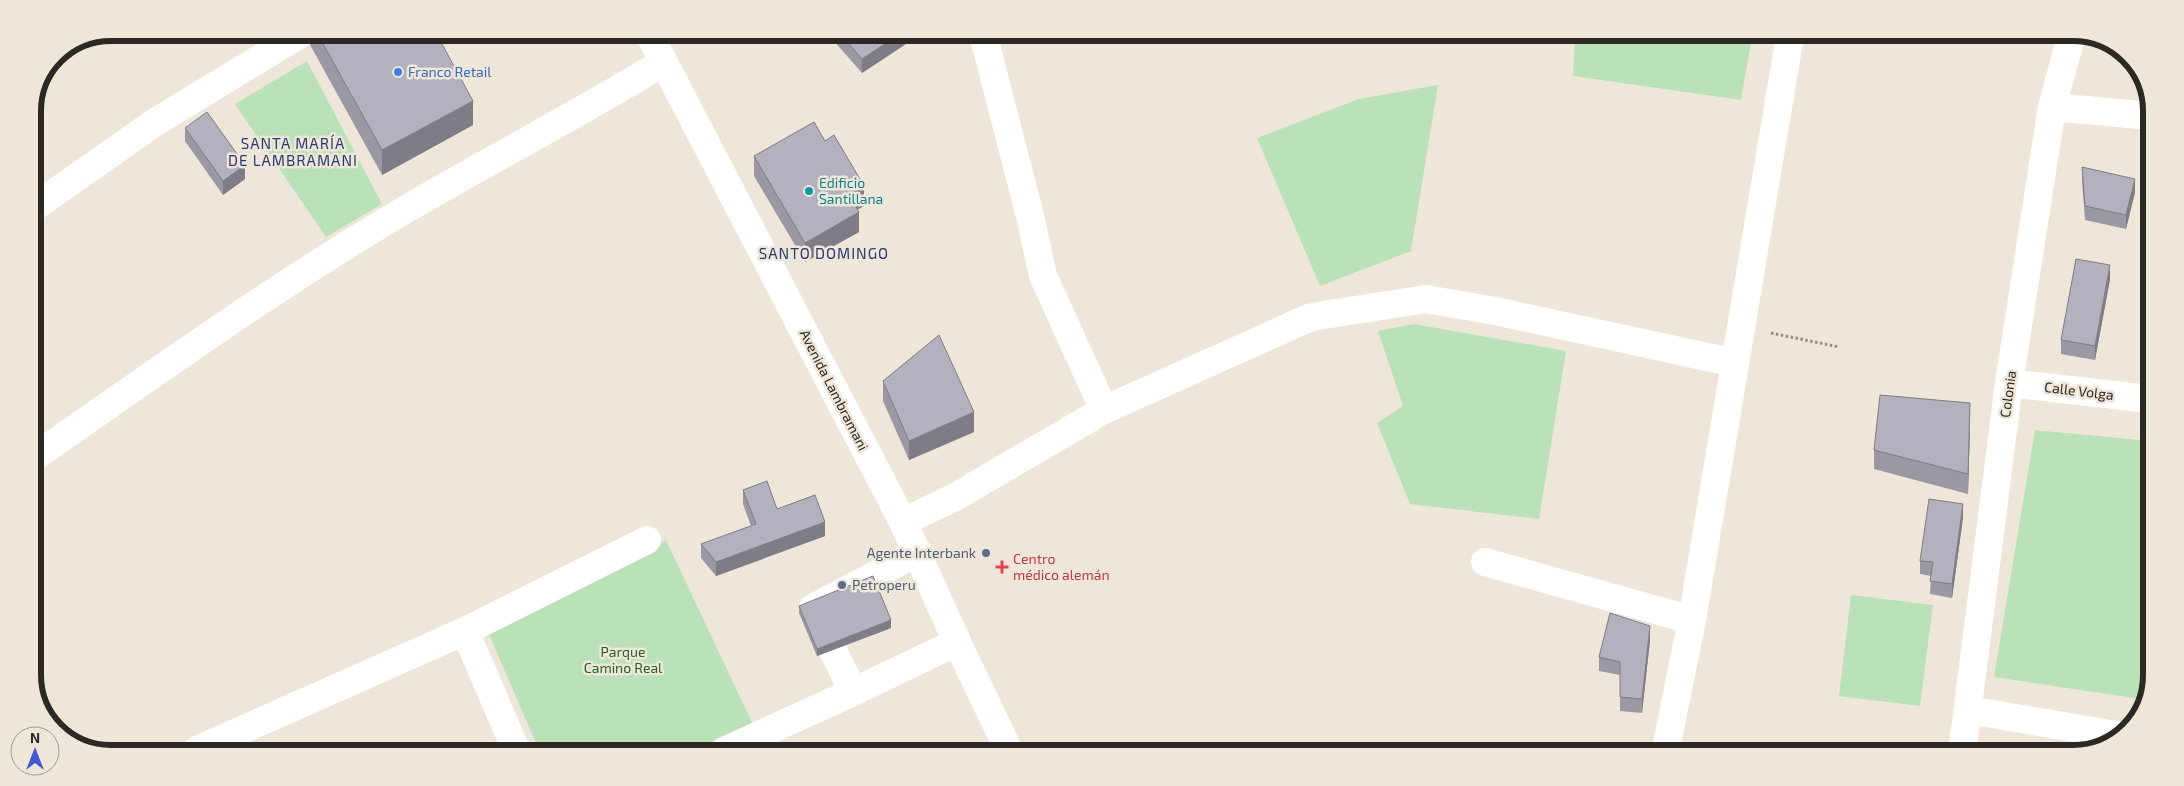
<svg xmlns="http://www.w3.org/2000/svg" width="2184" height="786" viewBox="0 0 2184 786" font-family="'Exo 2',sans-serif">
<rect width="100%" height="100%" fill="#eee7d9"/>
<path fill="#bae1b8" d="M 1575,36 L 1752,36 L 1741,100 L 1573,76 Z
M 307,61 L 382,204 L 326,237 L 235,104 Z
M 1438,85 L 1411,251 L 1320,286 L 1257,138 L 1359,99 Z
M 1414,324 L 1566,351 L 1539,519 L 1410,504 L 1377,423 L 1403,406 L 1378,331 Z
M 2035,430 L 2149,441 L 2147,700 L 1994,677 Z
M 666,540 L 756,731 L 711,751 L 539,750 L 485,625 Z
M 1851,595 L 1933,605 L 1920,706 L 1839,696 Z"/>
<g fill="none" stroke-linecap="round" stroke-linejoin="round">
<path stroke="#938e84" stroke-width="3" stroke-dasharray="2.5 2.5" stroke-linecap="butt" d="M 1771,333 L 1839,347"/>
<path stroke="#fff" stroke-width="28" d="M 983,34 L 1030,216 L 1043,276 L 1104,410
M 2052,107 L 2151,116
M 33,208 L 154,123 L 302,33
M 2009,383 L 2149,399
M 33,458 C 153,374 272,289 398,214 C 486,162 577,115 664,62
M 903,522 L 955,497 L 1104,410 L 1311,317 L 1426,299 L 1495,311 L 1735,363
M 1485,562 L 1692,620
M 465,631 L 516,750
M 853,692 L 813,608 L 918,552
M 1969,710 L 2121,736
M 197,750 L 465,631 L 647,540
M 724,751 L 853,692 L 957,642
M 1665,753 L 1692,620 L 1790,36
M 1962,753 L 2009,383 L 2052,107 L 2071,37"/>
<path stroke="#fff" stroke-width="28" d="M 649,34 L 903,522 L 957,642 L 1009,751"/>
</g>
<path fill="#9b98a3" d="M 309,33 L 436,33 L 473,125 L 382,175 L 309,43 Z
M 833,34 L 921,34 L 862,73 L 833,40 Z
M 185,128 L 245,179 L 223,195 L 185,141 Z
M 754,156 L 864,206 L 857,209 L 859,232 L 805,262 L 754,176 Z
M 2082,167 L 2135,192 L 2126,229 L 2085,220 L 2082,181 Z
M 2110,279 L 2095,360 L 2061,354 L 2061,340 Z
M 883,381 L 974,432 L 909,460 L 883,401 Z
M 1970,423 L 1968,494 L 1874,469 L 1874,450 Z
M 743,490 L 825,536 L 716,576 L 701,558 L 701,544 L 751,526 L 743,504 Z
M 1963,518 L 1952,598 L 1930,594 L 1931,576 L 1920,574 L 1920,561 Z
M 799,606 L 891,628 L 817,656 L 799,613 Z
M 1650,640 L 1642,713 L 1620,711 L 1620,675 L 1599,671 L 1599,657 Z"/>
<path fill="#7e7c85" d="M 900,34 L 921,34 L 862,73 L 862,59 Z
M 473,101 L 473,125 L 382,175 L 382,150 Z
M 245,165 L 245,179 L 223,195 L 223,181 Z
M 2135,179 L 2135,192 L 2126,229 L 2126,215 Z
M 864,186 L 864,206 L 849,214 L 849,195 Z
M 859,212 L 859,232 L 805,262 L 805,243 Z
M 2110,265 L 2110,279 L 2095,360 L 2095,346 Z
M 1970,403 L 1970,423 L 1968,494 L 1968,474 Z
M 974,412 L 974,432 L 909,460 L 909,441 Z
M 1963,504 L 1963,518 L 1952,598 L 1952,584 Z
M 825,522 L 825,536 L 716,576 L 716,562 Z
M 891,620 L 891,628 L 817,656 L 817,649 Z
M 1650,626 L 1650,640 L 1642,713 L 1642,699 Z"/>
<path fill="#b4b1be" stroke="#7e7c85" d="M 317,33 L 436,33 L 473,101 L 382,150 Z
M 840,34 L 900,34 L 862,59 Z
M 207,112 L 245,165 L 223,181 L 185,128 Z
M 814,122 L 825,141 L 834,135 L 864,186 L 849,195 L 859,212 L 805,243 L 754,156 Z
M 2082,167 L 2135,179 L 2126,215 L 2085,206 Z
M 2076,259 L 2110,265 L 2095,346 L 2061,340 Z
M 939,335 L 974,412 L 909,441 L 883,381 Z
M 1880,395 L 1970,403 L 1968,474 L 1874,450 Z
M 767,481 L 777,509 L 815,495 L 825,522 L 716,562 L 701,544 L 756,524 L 743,490 Z
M 1929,499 L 1963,504 L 1952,584 L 1930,581 L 1933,562 L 1920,561 Z
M 873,576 L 891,620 L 817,649 L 799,606 Z
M 1610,613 L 1650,626 L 1642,699 L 1620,697 L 1620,662 L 1599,657 Z"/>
<circle fill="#3f7fe0" stroke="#eee7d9" stroke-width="2" cx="398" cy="72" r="5"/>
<circle fill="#0f9aa8" stroke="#eee7d9" stroke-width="2" cx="809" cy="191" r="5"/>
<g fill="#5c6f8a" stroke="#eee7d9" stroke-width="2">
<circle cx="986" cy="553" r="5"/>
<circle cx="842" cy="585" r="5"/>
</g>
<path fill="#e0444e" stroke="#eee7d9" stroke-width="2" d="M999.5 559.5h5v5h5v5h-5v5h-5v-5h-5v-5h5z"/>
<g text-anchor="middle" stroke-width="5" stroke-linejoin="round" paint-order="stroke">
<g font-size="14" fill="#366cbe" stroke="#eee7d9" text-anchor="start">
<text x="408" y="77">Franco Retail</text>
</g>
<g font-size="14" fill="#0d838f" stroke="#eee7d9" text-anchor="start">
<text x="819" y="188">Edificio<tspan x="819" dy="16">Santillana</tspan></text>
</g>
<g font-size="14" fill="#2c2924" stroke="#eee7d9">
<text transform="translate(834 390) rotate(63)" y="5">Avenida Lambramani</text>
<text transform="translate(2079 391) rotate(7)" y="5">Calle Volga</text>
<text transform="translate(2008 394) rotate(-82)" y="5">Colonia</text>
</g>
<g font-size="14" fill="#4e5e75" stroke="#eee7d9" text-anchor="end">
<text x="976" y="558">Agente Interbank</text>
<text x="852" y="590" text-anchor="start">Petroperu</text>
</g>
<g font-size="14" fill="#be3a42" stroke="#eee7d9" text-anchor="start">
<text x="1013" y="564">Centro<tspan x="1013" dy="16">médico alemán</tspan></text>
</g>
<g font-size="14" fill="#256327" stroke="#eee7d9">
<text x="623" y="657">Parque<tspan x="623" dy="16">Camino Real</tspan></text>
</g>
<g font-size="15" letter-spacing="1" fill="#2b3a73" stroke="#eee7d9">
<text x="293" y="149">SANTA MARÍA<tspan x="293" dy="17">DE LAMBRAMANI</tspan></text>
<text x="824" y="259">SANTO DOMINGO</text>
</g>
</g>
<path d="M0 0H2184V786H0ZM111 41H2073A70 70 0 0 1 2143 111V675A70 70 0 0 1 2073 745H111A70 70 0 0 1 41 675V111A70 70 0 0 1 111 41Z" fill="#eee7d9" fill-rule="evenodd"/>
<path fill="none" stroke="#2c2924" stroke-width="6" d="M111 41H2073A70 70 0 0 1 2143 111V675A70 70 0 0 1 2073 745H111A70 70 0 0 1 41 675V111A70 70 0 0 1 111 41Z"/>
<g transform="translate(35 751)"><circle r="24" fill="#eee7d9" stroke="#a09b91"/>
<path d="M0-4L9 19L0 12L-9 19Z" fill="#4059cc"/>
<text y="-8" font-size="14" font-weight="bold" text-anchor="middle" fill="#2c2924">N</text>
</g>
</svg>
